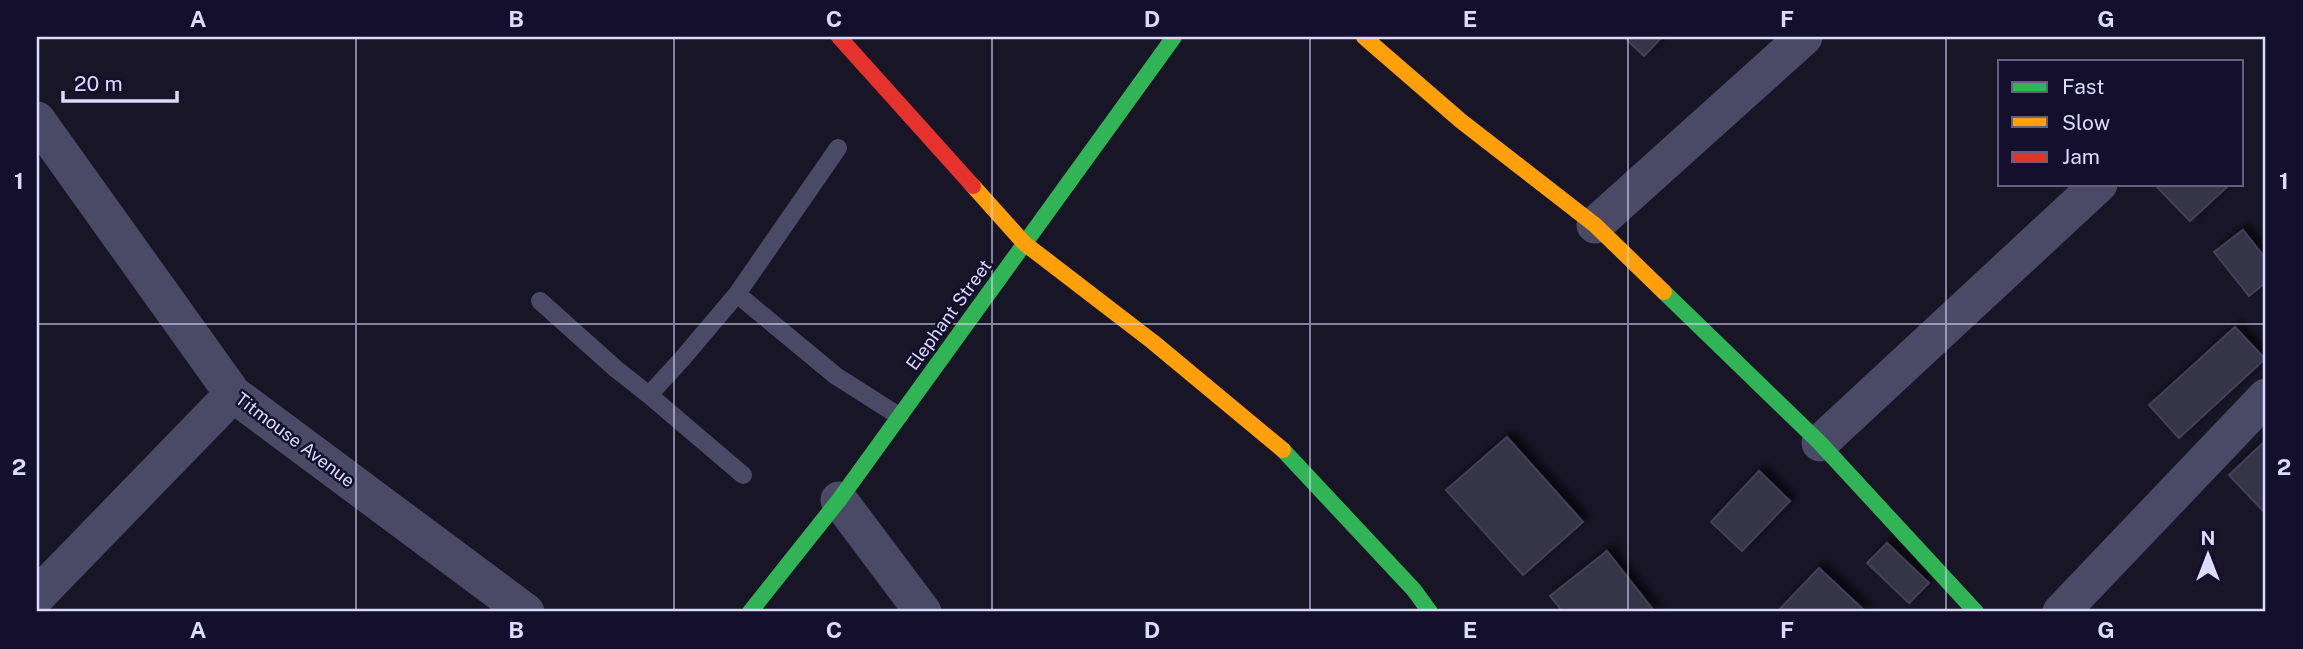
<svg xmlns="http://www.w3.org/2000/svg" width="2303" height="649" viewBox="0 0 2303 649" font-family="'Public Sans',sans-serif">
<defs>
<filter id="shadow"><feDropShadow dx="6" dy="-6" stdDeviation="3.5" flood-color="#0009"/></filter>
</defs>
<rect width="100%" height="100%" fill="#181526"/>
<path fill="#363447" stroke="#444058" stroke-width="2" filter="url(#shadow)" d="M 1624,37 L 1662,37 L 1644,56 Z
M 2154,184 L 2224,184 L 2227,187 L 2190,221 Z
M 2243,230 L 2266,259 L 2266,282 L 2249,296 L 2214,252 Z
M 2235,327 L 2265,359 L 2179,438 L 2149,405 Z
M 1507,437 L 1583,522 L 1523,575 L 1446,490 Z
M 2266,440 L 2266,514 L 2229,475 Z
M 1759,471 L 1790,501 L 1742,551 L 1711,522 Z
M 1887,543 L 1929,583 L 1909,603 L 1867,563 Z
M 1607,551 L 1655,612 L 1563,612 L 1550,596 Z
M 1819,568 L 1866,612 L 1777,612 Z"/>
<g fill="none" stroke-linecap="round" stroke-linejoin="round">
<path stroke="#4a4a67" stroke-width="18" d="M 737,294 L 836,376 L 899,416
M 540,301 L 616,369 L 649,395 L 682,359 L 737,294 L 838,148
M 649,395 L 743,475"/>
<path stroke="#4a4a67" stroke-width="37" d="M 37,120 L 233,394 L 526,612
M 1595,225 L 1804,37
M 1820,443 L 2099,184
M 839,500 L 923,612
M 37,596 L 233,394
M 2061,612 L 2266,397"/>
<path stroke="#30b455" stroke-width="16" d="M 1664,292 L 1820,443 L 1976,612
M 1283,450 L 1414,590 L 1430,612
M 750,612 L 839,500 L 1174,37"/>
<path stroke="#ff9f0a" stroke-width="16" d="M 1364,37 L 1461,121 L 1595,225 L 1664,292
M 973,186 L 1024,243 L 1153,342 L 1283,450"/>
<path stroke="#e5322d" stroke-width="16" d="M 839,37 L 973,186"/>
</g>
<path fill="none" stroke="#dddaff" stroke-width="2" stroke-opacity="0.55" d="M 356,37 L 356,612M 674,37 L 674,612M 992,37 L 992,612M 1310,37 L 1310,612M 1628,37 L 1628,612M 1946,37 L 1946,612M 37,324 L 2266,324"/>
<g text-anchor="middle" stroke-width="5" stroke-linejoin="round" paint-order="stroke">
<g font-size="18" fill="#dddaff" stroke="#130f2c">
<text transform="translate(949 315) rotate(-54)" y="6">Elephant Street</text>
<text transform="translate(295 440) rotate(37)" y="6">Titmouse Avenue</text>
</g>
</g>
<rect width="2303" height="649" fill="none" stroke="#130f2c" stroke-width="77"/>
<rect x="1998" y="60" width="245" height="126" fill="#130f2c" stroke="#646080" stroke-width="2"/>
<rect x="2012" y="82" width="35" height="10" fill="#30b455" stroke="#646080" stroke-width="2"/>
<text x="2062" y="94" font-size="21" fill="#dddaff">Fast</text>
<rect x="2012" y="117" width="35" height="10" fill="#ff9f0a" stroke="#646080" stroke-width="2"/>
<text x="2062" y="130" font-size="21" fill="#dddaff">Slow</text>
<rect x="2012" y="152" width="35" height="10" fill="#e5322d" stroke="#646080" stroke-width="2"/>
<text x="2062" y="164" font-size="21" fill="#dddaff">Jam</text>
<g transform="translate(2208 555)" stroke="#130f2c" stroke-width="5" paint-order="stroke">
<path d="M0-5L12 26L0 18L-12 26Z" fill="#dddaff"/>
<text y="-10" font-size="19" font-weight="bold" text-anchor="middle" fill="#dddaff">N</text>
</g>
<path d="M63 91v10h114v-10" fill="none" stroke="#dddaff" stroke-width="3.5"/>
<text x="74" y="91" font-size="21" fill="#dddaff" stroke="#130f2c" stroke-width="5" paint-order="stroke">20 m</text>
<rect x="38" y="38" width="2226" height="572" fill="none" stroke="#dddaff" stroke-width="2.5"/>
<g font-size="23" text-anchor="middle" font-weight="bold" fill="#dddaff">
<text x="198" y="27">A</text>
<text x="516" y="27">B</text>
<text x="834" y="27">C</text>
<text x="1152" y="27">D</text>
<text x="1470" y="27">E</text>
<text x="1787" y="27">F</text>
<text x="2106" y="27">G</text>
<text x="19" y="189">1</text>
<text x="2284" y="189">1</text>
<text x="19" y="475">2</text>
<text x="2284" y="475">2</text>
<text x="198" y="638">A</text>
<text x="516" y="638">B</text>
<text x="834" y="638">C</text>
<text x="1152" y="638">D</text>
<text x="1470" y="638">E</text>
<text x="1787" y="638">F</text>
<text x="2106" y="638">G</text>
</g>
</svg>
